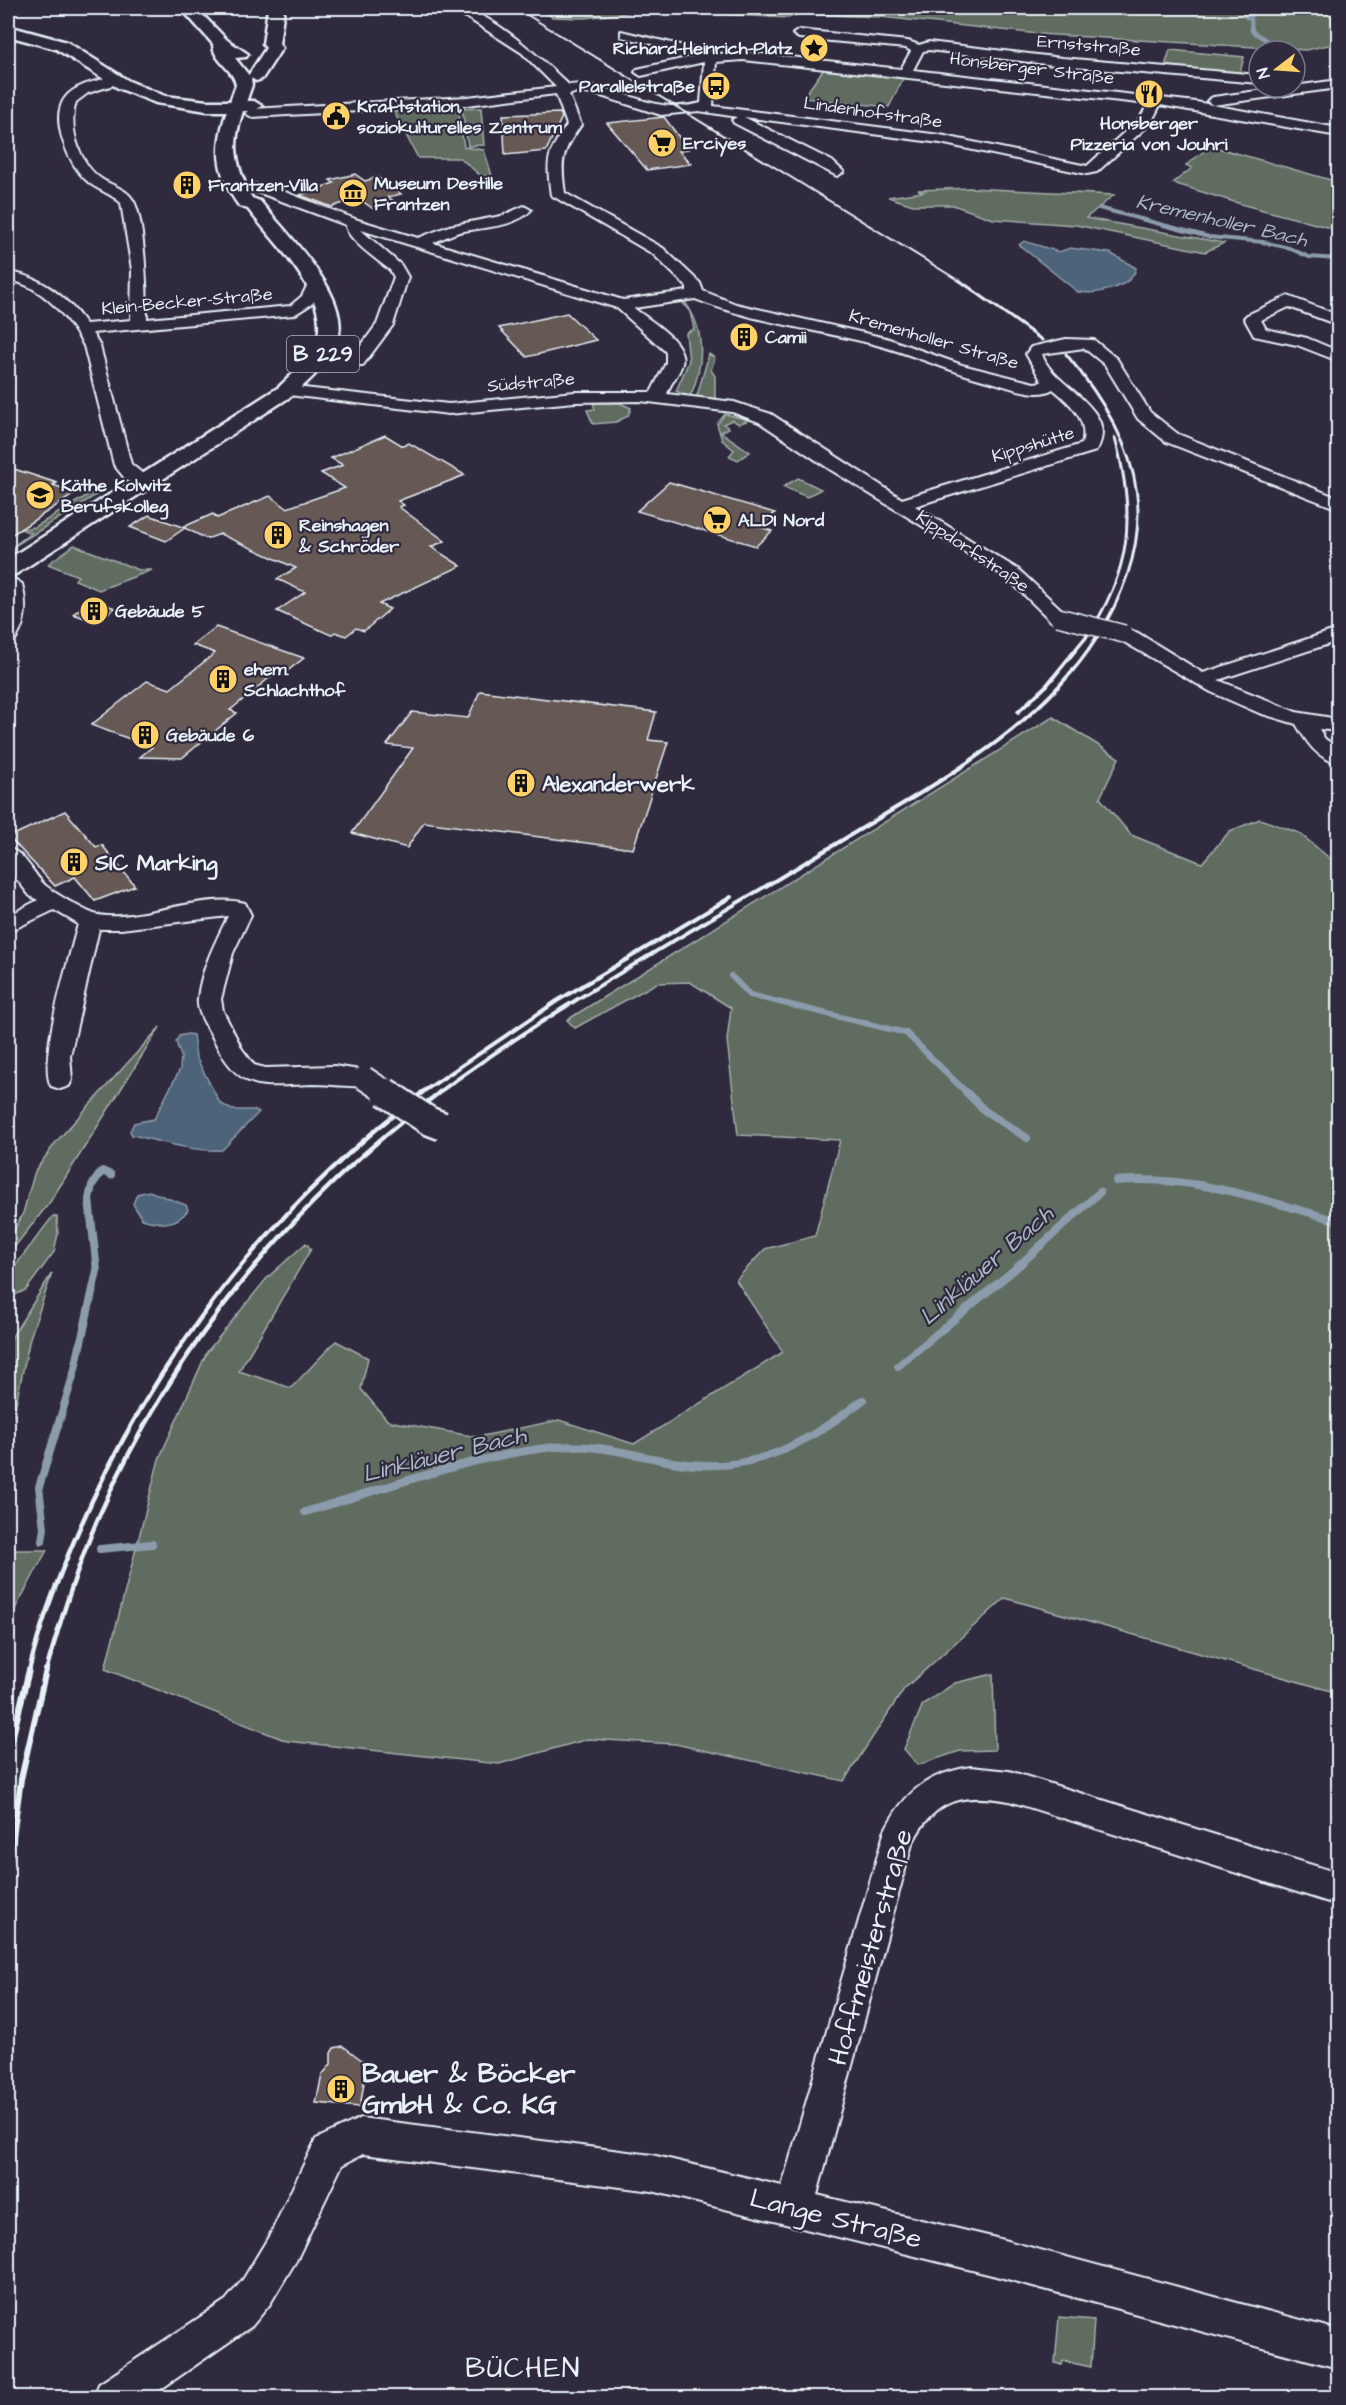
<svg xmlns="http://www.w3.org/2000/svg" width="1346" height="2405" viewBox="0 0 1346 2405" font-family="'Architects Daughter',sans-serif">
<rect width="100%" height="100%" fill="#2f2a3d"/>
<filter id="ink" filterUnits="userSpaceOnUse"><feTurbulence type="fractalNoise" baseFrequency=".0167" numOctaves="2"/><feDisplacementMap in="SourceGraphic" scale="12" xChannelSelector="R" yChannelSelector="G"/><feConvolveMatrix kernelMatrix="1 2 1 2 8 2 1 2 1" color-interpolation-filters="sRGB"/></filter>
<g filter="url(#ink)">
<path fill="#616c61" stroke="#a4aeac" stroke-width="1.5" d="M 538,8 L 1338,8 L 1338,43 L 1306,50 L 1039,34 L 881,17 L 800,14 L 788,18 L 650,10 L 584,18 L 552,17 Z
M 1170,50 L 1244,57 L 1240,73 L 1165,66 Z
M 825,67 L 905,75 L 889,107 L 803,98 Z
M 458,108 L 464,147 L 484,150 L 492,176 L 481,176 L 460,158 L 418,158 L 394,112 Z
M 481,108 L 484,145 L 468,146 L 462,109 Z
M 1211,146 L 1338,182 L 1338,230 L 1244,205 L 1173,183 L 1192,168 L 1186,165 Z
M 970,188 L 1114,195 L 1086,218 L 1224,243 L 1205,252 L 1076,225 L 993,219 L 953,205 L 913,205 L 888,197 L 923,192 L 918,190 Z
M 682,302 L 685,302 C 706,331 704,366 690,397 L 676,391 L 689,361 L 686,333 L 694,329 L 690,312 Z
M 709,354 L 715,358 L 711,370 L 715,376 L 715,401 L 696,399 Z
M 593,403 L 620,403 L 631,408 L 628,416 L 616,422 L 593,424 L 587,410 L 595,409 Z
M 725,414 L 749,420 L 739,424 L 732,420 L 723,424 L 729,428 L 721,432 L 750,452 L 738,460 L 729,456 L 734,450 L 722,440 L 717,424 Z
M 798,478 L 821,489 L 807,497 L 783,487 Z
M 96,490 L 104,490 L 8,550 L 31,533 L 21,529 L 35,527 Z
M 74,545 L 139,570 L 152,570 L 99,590 L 75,580 L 78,576 L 48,564 Z
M 1053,717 L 1119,758 L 1100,798 L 1131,835 L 1202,863 L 1230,831 L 1260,819 L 1299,833 L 1338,865 L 1338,1693 L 1005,1598 L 904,1689 L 844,1781 L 675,1744 L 588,1739 L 499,1764 L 287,1741 L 105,1669 L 159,1459 L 207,1352 L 267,1278 L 306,1243 L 311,1249 L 239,1371 L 291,1388 L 336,1341 L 368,1358 L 361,1389 L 388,1421 L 477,1437 L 559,1420 L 634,1444 L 783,1352 L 736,1280 L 765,1249 L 815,1236 L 840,1140 L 738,1135 L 727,1040 L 731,1008 L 690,982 L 657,983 L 575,1028 L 567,1020 Z
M 160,1027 L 50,1202 L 8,1255 L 8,1242 L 23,1213 L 35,1171 L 56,1142 Z
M 53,1216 L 57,1217 L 58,1234 L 54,1252 L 26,1290 L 8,1298 L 8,1275 Z
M 52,1273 L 30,1338 L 8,1440 L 8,1343 Z
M 8,1550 L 47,1550 L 8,1622 Z
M 993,1674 L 995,1750 L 960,1751 L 918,1765 L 904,1749 L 923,1704 L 955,1683 Z
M 1059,2317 L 1094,2320 L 1091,2367 L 1063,2361 L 1062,2365 L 1055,2363 Z"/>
<path fill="#4e637a" stroke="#8c9cac" stroke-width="1.5" d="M 1024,241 L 1059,252 L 1070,248 L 1110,253 L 1136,268 C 1132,288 1096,295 1078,292 L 1019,245 Z
M 188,1034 L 193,1035 L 196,1057 L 220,1103 L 232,1110 L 255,1110 L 259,1112 L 222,1150 C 193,1152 160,1141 132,1135 L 130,1131 L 134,1123 L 154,1119 L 180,1069 L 181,1056 L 176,1042 L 179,1036 Z
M 149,1191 L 186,1205 L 188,1210 C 175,1227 160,1224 142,1219 L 133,1204 L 137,1194 Z"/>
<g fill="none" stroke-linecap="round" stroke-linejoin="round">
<path stroke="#8c9cac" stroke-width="4" d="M 1246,8 L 1252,15 L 1244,16 L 1251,19 L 1252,31 L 1269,42
M 1099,208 L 1209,237 L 1263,242 L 1289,248 L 1309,257 L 1338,259"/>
<path stroke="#8c9cac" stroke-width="6" d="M 731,976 L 750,995 L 906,1033 L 967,1093"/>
<path stroke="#8c9cac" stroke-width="8" d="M 966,1092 L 985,1111 L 1027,1138
M 1116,1181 C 1193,1175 1265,1200 1338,1221
M 898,1366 L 1015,1269 L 1100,1192
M 305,1512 C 387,1488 469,1456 555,1447 C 595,1443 633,1455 672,1462 C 750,1476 803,1446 863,1400
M 42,1541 L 44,1528 L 39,1487 L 74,1373 L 97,1271 L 89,1199 L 92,1185 L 102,1171 L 111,1175
M 100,1549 L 152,1544"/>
</g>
<path fill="#655954" stroke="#e8f1f8" stroke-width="1.5" d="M 560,113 L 562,117 L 546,151 L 505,155 L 503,115 Z
M 664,117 L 688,149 L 679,151 L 691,164 L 647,170 L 607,123 Z
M 355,174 L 365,181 L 377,177 L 401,194 L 388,197 L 395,202 L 372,208 L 358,198 L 332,207 L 300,195 L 334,183 L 330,180 Z
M 567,313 L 596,340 L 527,357 L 499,328 Z
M 385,435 L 403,446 L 409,443 L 465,475 L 398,501 L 404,505 L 399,507 L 445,541 L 431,547 L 461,566 L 379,604 L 390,609 L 364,631 L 356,628 L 346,636 L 335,632 L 331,635 L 277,611 L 305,592 L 277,579 L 296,568 L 220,534 L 207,539 L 185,528 L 166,541 L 130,527 L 149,515 L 185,528 L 183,527 L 213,514 L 217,518 L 270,496 L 287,508 L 345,488 L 321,473 L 343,465 L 331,458 Z
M 8,467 L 57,483 L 53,485 L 76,493 L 8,537 Z
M 669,482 L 775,513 L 760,527 L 772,531 L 756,546 L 637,511 Z
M 92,600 L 115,608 L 96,622 L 73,614 Z
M 216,627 L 304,658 L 281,676 L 274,674 L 234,707 L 230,710 L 237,713 L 182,758 L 140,757 L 152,747 L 91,725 L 147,681 L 170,689 L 215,653 L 193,645 Z
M 480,691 L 656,712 L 648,740 L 668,742 L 633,849 L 424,822 L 407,848 L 352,833 L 413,748 L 387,745 L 412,712 L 468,718 Z
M 65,811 L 96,847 L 102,845 L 135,886 L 95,901 L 75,877 L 55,886 L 9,837 Z
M 343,2046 L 367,2064 L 360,2107 L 316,2103 L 322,2075 L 331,2064 L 331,2053 L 334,2048 Z"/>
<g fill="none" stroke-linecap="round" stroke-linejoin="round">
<g stroke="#e8f1f8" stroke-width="4">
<path id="street" d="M 452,8 C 484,4 546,63 569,85 C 616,80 650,117 701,103 L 704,62 L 641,76 L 635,72 L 637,69 L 700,55 L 621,37 L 621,31 L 718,54 L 743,52 L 901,69 L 911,51 L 906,48 L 799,38 L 793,34 L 799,30 L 908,41 L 919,45 L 929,42 L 1062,58 L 1259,75 L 1259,83 L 1062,66 L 929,50 L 923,51 L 913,70 L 1196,102 L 1338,128 L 1338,136 L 1160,105 L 1151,123 L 1097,172 L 1087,174 L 940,143 L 744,117 L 832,161 L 844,172 L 837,176 L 734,123 L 732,120 L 737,117 L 699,111 L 661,115 L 598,95 L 577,92 L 569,95 L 581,125 C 562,152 560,160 565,193 L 663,248 L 700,283 L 703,291 L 736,304 L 886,338 L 962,365 L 1034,383 L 1042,382 L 1026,354 L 1031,347 L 1066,339 L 1094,340 L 1117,359 L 1150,412 L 1178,434 L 1338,498 L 1338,509 L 1166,442 L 1138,419 L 1105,365 L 1084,348 L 1042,354 C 1050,386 1123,409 1096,451 L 915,506 L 1019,570 L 1065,613 L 1067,617 L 1058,623 L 1051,621 L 1007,578 L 831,470 L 759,422 L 732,412 L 640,401 L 575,402 L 449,414 L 280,394 L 278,391 L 286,386 L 449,404 L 575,392 L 651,392 L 666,363 L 666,352 L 617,308 L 361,230 L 401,265 L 408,277 L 393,325 L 363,365 L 351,365 L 349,362 L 377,324 L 394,277 L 390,270 C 379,261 346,239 346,225 L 246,188 L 253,184 L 280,190 L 358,220 L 418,238 L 449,226 L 501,216 L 524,206 L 531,210 C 515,228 481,227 459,232 C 450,235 441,239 433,243 L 623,300 L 687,291 L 687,287 L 653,254 L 551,195 C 546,159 547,154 567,125 L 556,94 L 467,105 L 252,117 L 245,113 L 252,109 L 467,97 L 556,87 L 522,53 ZM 743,60 L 1148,104 L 1140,118 L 1087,166 L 940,135 L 713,106 L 716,62 ZM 695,299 C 752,322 814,329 873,344 C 912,354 948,371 987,381 C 1005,385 1036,400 1053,389 C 1070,403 1089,420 1082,444 L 902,499 L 771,414 L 734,402 L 667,394 C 670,383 679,375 682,364 C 688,341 648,320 634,308 Z
M 116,76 L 122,80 L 120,83 L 88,93 L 76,102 C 68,127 79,165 103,180 C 113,186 127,189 133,200 C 145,217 147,296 147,319 L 290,306 L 302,296 L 310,280 L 320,280 L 323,283 L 313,303 L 294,315 L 92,333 L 100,346 L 131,464 L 154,483 L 145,488 L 127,481 L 114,465 L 84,346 C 68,317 42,285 8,280 L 8,272 C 41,276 67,297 86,324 L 131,320 L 132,270 L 121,203 C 111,193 96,190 86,180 C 69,165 49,119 65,98 C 75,84 100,80 116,76 Z
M 1338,80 L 1338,88 L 1213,105 L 1207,101 L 1213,97 Z
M 1288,296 L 1338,315 L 1338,325 L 1289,307 L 1261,320 L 1266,329 L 1307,338 L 1338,351 L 1338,361 L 1297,345 L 1254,336 L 1244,318 L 1247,315 Z
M 8,575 L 22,584 C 27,604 27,623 15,640 L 8,642 Z
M 1124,628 L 1138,633 L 1203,673 L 1338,629 L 1338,641 L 1218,680 L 1296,712 L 1338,719 L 1338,731 L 1319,729 L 1325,739 L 1338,748 L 1338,763 C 1317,759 1306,741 1296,724 L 1259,713 L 1211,692 L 1117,638 L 1114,634 Z
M 8,848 C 26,853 33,875 46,886 C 56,894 83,910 94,914 C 133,925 203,891 245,903 L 251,915 L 233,953 L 221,999 L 223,1011 L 242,1049 L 254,1065 L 265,1068 L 334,1066 L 373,1072 L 376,1078 L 373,1084 C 355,1089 332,1084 313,1084 C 256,1086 240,1093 212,1036 C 206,1025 196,1011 198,998 C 201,969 216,941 228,916 L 121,929 L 99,929 L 70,1056 L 72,1080 L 69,1086 L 60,1089 L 51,1086 C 37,1060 70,956 78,924 L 54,910 L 8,932 L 8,916 L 38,900 L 30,896 L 8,868 Z
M 971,1767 L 1009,1771 L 1338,1873 L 1338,1905 L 1009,1801 C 962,1793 935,1798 912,1844 L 817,2195 L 992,2237 L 1338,2330 L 1338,2368 L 992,2275 L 652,2191 L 363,2154 L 342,2165 L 297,2259 L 270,2304 L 252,2326 L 148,2398 L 94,2398 L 99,2384 L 226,2300 L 244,2278 L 271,2233 L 316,2139 L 361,2118 L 652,2155 L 782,2186 L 885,1830 C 904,1792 929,1773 971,1767 Z"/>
</g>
<g stroke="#e8f1f8" stroke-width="5">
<path id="secondary" d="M 268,8 L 284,8 L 279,44 L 282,48 L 262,79 L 256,81 L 248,76 L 266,48 L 263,44 Z
M 8,26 L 67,42 L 129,81 L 165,96 L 207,101 L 254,101 L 262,106 L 254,111 L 207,111 L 156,103 L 118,88 L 56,49 L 8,36 Z"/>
</g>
<g stroke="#e8f1f8" stroke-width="5">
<path id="primary" d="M 181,8 L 196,8 L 227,40 L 248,54 L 246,57 L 235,58 L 251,78 L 252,85 C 235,134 227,150 252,198 L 260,201 C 286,234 354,297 337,342 C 328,364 310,380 293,395 L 16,574 L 8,576 L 8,559 L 279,387 C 293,373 311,360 317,340 C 331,295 273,242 248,209 L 239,206 C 207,161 219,132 236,85 C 234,69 213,61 213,44 Z"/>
</g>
<use href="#street" fill="#2f2a3d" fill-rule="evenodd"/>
<use href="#secondary" fill="#2f2a3d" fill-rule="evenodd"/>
<use href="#primary" fill="#2f2a3d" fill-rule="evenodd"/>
<path stroke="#e8f1f8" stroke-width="2" d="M 516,8 L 961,282"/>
<path stroke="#e8f1f8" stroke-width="3" d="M 959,280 L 1042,340
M 1066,354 C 1145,448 1165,531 1096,639
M 1085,639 C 1132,571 1136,515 1115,438"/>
<path stroke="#e8f1f8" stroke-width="4" d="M 1018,712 L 1047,685 L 1086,637
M 421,1093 L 557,1001 L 731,897
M 438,1093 C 563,1001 707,923 839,842 C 931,786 1038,731 1097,637"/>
<path stroke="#e8f1f8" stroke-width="4.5" d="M 29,1671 C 40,1624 58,1578 77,1534 C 153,1358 270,1208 423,1092
M 46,1671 C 61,1619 77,1566 99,1516 C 174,1346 292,1202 440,1092"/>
<path stroke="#e8f1f8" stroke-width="6" d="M 8,1756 L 29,1670
M 8,1872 L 21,1779 L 46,1670"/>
<g stroke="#e8f1f8" stroke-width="20" stroke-linecap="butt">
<path id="street-bridge-far2" d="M 1058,617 L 1124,634"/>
</g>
<g stroke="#e8f1f8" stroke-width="26" stroke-linecap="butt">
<path id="street-bridge-far1" d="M 364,1078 L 387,1093"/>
</g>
<g stroke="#e8f1f8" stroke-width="32" stroke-linecap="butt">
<path id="street-bridge" d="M 385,1092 L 429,1121 L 442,1126"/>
</g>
<use href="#street-bridge-far2" stroke="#2f2a3d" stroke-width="17"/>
<use href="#street-bridge-far1" stroke="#2f2a3d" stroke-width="22"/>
<use href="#street-bridge" stroke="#2f2a3d" stroke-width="27"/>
</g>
</g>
<defs>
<g id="sight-disc" transform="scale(1.5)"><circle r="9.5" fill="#ffd166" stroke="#2f2a3d"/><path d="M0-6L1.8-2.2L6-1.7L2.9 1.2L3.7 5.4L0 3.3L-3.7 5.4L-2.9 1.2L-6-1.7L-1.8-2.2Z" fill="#111"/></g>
<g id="bus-disc" transform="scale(1.5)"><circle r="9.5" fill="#ffd166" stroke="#2f2a3d"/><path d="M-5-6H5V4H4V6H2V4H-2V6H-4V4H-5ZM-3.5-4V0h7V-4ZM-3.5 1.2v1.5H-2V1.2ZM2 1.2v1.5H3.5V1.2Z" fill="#111"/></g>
<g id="restaurant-disc" transform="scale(1.5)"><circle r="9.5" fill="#ffd166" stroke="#2f2a3d"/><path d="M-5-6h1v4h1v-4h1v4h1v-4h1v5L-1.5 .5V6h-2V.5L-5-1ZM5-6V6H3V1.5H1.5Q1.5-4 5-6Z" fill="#111"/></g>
<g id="civic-disc" transform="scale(1.5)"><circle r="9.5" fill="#ffd166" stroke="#2f2a3d"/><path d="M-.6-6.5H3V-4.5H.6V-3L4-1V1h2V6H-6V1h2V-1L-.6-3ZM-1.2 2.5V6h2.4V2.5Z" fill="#111"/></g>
<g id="supermarket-disc" transform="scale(1.5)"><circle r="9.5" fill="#ffd166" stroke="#2f2a3d"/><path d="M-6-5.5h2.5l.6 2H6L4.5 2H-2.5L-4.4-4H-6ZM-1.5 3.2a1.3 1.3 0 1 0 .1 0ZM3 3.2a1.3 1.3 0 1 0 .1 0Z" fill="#111"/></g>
<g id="building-disc" transform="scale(1.5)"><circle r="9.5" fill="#ffd166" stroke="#2f2a3d"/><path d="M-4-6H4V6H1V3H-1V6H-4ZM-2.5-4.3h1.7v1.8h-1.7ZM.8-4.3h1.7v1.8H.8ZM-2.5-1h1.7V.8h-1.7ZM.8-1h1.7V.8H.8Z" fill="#111"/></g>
<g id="museum-disc" transform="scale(1.5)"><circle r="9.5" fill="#ffd166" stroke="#2f2a3d"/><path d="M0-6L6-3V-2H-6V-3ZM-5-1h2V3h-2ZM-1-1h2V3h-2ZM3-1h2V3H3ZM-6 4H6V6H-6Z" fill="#111"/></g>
<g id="school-disc" transform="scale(1.5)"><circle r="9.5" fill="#ffd166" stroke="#2f2a3d"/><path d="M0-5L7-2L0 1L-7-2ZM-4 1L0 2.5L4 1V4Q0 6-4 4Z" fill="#111"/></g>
</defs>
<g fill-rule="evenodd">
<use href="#sight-disc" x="814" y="48"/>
<use href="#bus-disc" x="716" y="86"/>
<use href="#restaurant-disc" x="1149" y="94"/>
<use href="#civic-disc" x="336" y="116"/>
<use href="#supermarket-disc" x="662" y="143"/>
<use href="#building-disc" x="187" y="185"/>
<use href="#museum-disc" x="353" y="193"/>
<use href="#building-disc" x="744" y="337"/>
<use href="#school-disc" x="40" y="495"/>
<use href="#supermarket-disc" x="717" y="520"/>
<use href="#building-disc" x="278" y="535"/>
<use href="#building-disc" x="94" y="611"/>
<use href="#building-disc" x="223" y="679"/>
<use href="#building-disc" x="145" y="735"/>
<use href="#building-disc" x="521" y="783"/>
<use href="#building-disc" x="74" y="862"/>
<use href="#building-disc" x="341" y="2089"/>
</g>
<g text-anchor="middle" stroke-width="4.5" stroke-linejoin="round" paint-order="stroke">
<g font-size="18" fill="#e8f1f8" stroke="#2f2a3d">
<text transform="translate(1089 45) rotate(5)" y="6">Ernststraße</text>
<text transform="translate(1032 68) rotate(7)" y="6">Honsberger Straße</text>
<text transform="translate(873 112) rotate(8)" y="6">Lindenhofstraße</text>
<text transform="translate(187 301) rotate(-5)" y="6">Klein-Becker-Straße</text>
<text transform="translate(934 339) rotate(16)" y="6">Kremenholler Straße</text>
<text transform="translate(531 382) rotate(-5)" y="6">Südstraße</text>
<text transform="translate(1033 444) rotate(-17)" y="6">Kippshütte</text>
<text transform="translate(973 551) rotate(34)" y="6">Kippdorfstraße</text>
</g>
<g font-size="18" font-weight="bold" fill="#e8f1f8" stroke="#2f2a3d" text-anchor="start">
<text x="793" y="54" text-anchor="end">Richard-Heinrich-Platz</text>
<text x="695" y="92" text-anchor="end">Parallelstraße</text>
<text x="357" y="112">Kraftstation,<tspan x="357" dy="21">soziokulturelles Zentrum</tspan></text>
<text x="1149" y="129" text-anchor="middle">Honsberger<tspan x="1149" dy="21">Pizzeria von Jouhri</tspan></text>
<text x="683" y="149">Erciyes</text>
<text x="374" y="189">Museum Destille<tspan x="374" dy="21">Frantzen</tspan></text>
<text x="208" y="191">Frantzen-Villa</text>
<text x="765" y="343">Camii</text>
<text x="61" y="491">Käthe Kolwitz<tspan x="61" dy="21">Berufskolleg</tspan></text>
<text x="738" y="526">ALDI Nord</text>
<text x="299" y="531">Reinshagen<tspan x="299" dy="21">&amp; Schröder</tspan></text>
<text x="115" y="617">Gebäude 5</text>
<text x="244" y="675">ehem.<tspan x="244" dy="21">Schlachthof</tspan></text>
<text x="166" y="741">Gebäude 6</text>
</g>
<g font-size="20" font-style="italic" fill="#aab8c6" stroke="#2f2a3d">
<text transform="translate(1222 220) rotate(13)" y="7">Kremenholler Bach</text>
</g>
<rect fill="#2f2a3d" stroke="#b0b5c0" stroke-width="1.5" x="287" y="336" width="72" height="36" rx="4.5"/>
<g font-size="21" font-weight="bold" fill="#e8f1f8">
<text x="323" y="361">B 229</text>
</g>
<g font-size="22" font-weight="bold" fill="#e8f1f8" stroke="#2f2a3d" text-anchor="start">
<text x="542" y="791">Alexanderwerk</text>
<text x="95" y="870">SIC Marking</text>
</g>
<g font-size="24" font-style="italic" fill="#aab8c6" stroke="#2f2a3d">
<text transform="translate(986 1265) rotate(-41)" y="8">Linkläuer Bach</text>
<text transform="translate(444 1454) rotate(-14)" y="8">Linkläuer Bach</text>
</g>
<g font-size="27" fill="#e8f1f8" stroke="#2f2a3d">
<text transform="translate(870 1947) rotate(-74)" y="9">Hoffmeisterstraße</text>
<text transform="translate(836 2218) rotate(14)" y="9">Lange Straße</text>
</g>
<g font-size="27" font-weight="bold" fill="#e8f1f8" stroke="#2f2a3d" text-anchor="start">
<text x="362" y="2082">Bauer &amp; Böcker<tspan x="362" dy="31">GmbH &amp; Co. KG</tspan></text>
</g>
<g font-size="28" letter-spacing="1.5" fill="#e8f1f8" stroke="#2f2a3d">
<text x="523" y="2377">BÜCHEN</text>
</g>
</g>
<rect width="1346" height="2405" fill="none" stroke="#2f2a3d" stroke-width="30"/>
<rect x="15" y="15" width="1316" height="2375" fill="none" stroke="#e8f1f8" stroke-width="2" filter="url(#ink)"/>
<g transform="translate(1277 69) rotate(253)"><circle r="28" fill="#2f2a3d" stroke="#797a88" stroke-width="1.5"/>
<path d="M0-4.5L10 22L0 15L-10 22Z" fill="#ffd166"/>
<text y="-9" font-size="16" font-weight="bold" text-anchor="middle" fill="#e8f1f8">N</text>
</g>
</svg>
